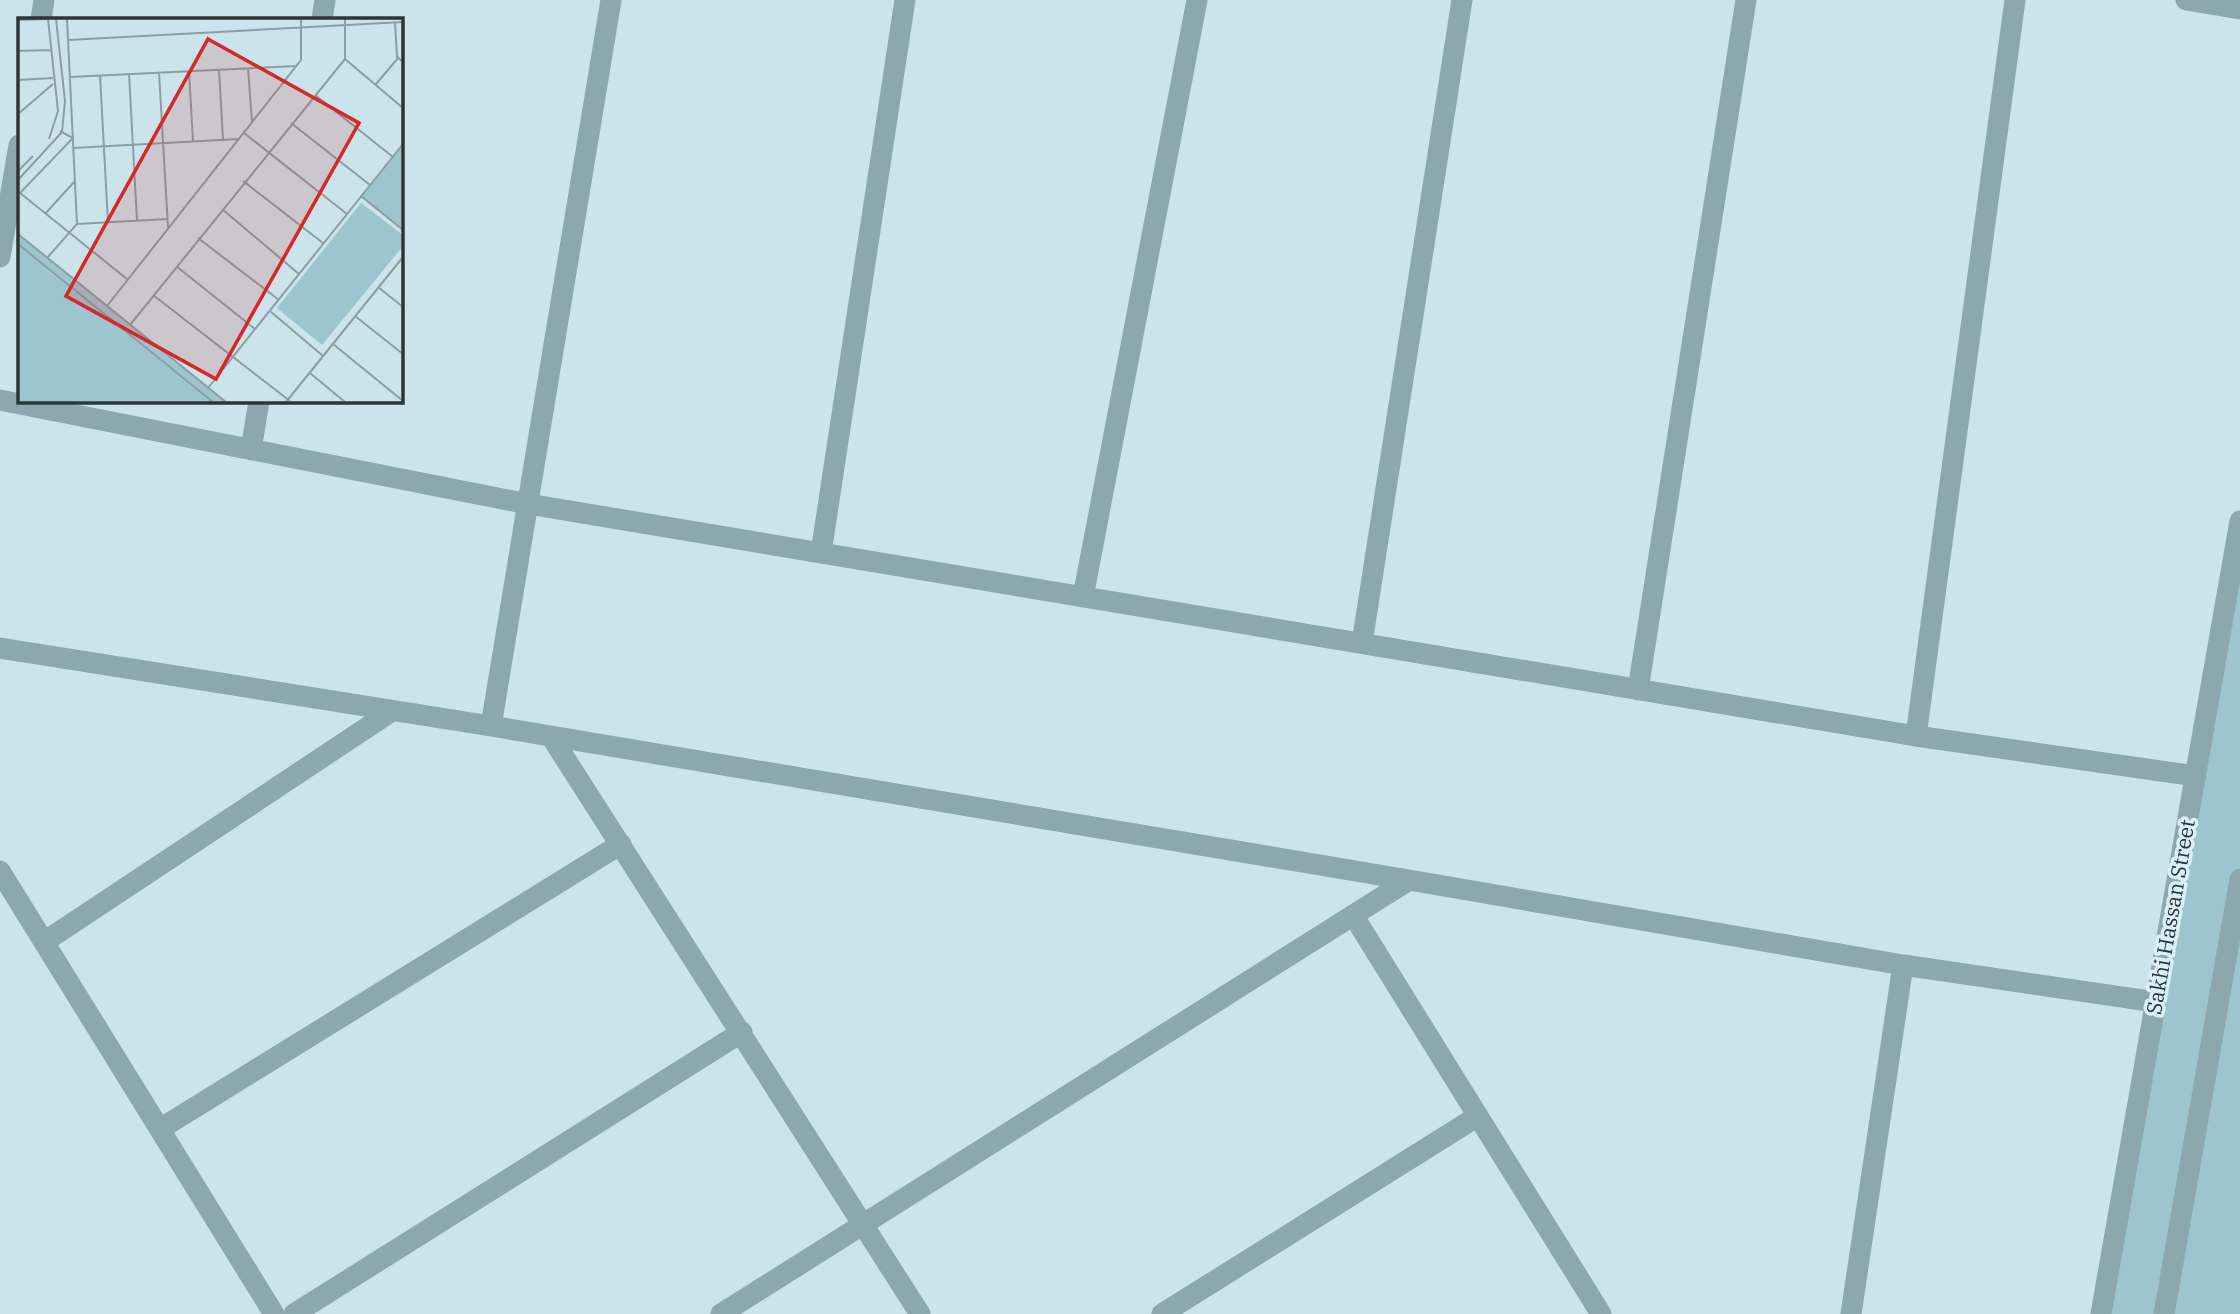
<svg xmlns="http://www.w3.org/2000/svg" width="2240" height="1314" viewBox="0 0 2240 1314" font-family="'IBM Plex Serif',serif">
<rect width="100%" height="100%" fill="#cbe3ea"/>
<path fill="#9dc5cf" d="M 2240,519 L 2240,1314 L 2101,1314 Z"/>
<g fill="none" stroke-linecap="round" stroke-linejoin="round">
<path stroke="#8ca7ae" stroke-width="21" d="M 2186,0 L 2240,9
M 41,19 L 44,0
M 322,19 L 325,0
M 0,257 L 19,145
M 0,400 L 528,504 L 1916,736 L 2196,776
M 251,450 L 259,401
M 821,553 L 905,0
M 1083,597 L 1197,0
M 1362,643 L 1462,0
M 0,648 L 491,726 L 1409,880 L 1903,965 L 2156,1002
M 1638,690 L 1746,0
M 491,726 L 611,0
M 1916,736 L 2015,0
M 552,738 L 920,1314
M 0,871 L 274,1314
M 1353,915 L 1601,1314
M 44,942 L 392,711
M 160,1129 L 621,844
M 294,1314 L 742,1032
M 721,1314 L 1409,880
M 1162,1314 L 1478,1116
M 1851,1314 L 1903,965
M 2101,1314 L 2240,521
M 2164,1314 L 2240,879"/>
</g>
<g text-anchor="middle" stroke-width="7" stroke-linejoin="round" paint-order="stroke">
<g font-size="21" fill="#2c3638" stroke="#d8f1f7">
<text transform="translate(2171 917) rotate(-80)" y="7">Sakhi Hassan Street</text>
</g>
</g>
<g transform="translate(18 18)">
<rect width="385" height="385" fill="#cbe3ea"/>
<path d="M 385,125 L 385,212 L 343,178 ZM 343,185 L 385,217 L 385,228 L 304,327 L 259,290 ZM 0,216 L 208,384 L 0,384 Z" fill="#9dc5cf"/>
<path fill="none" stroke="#8b9ea3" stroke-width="2" d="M 30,1 L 40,93 L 31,121M 327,1 L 327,41 L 385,90M 0,2 L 29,1M 377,4 L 379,39 L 385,44M 50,22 L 385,4M 0,33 L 33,32M 230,50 L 234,104M 201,51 L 205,122M 171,53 L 175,124M 141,54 L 150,210M 111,55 L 119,203M 82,57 L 90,205M 52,59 L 279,48M 0,62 L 35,60M 358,66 L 381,39M 297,77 L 375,139M 0,96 L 35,66M 273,105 L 352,167M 42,113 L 55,120 L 2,175 L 109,261M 226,115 L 329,196M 55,130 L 221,121M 0,153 L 15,138M 0,162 L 44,114 L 47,83 L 38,1M 225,163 L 305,225M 343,178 L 385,212M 204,191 L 281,256M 27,196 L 57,163M 59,206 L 150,201M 0,216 L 208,384M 180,220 L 261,282M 0,226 L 195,384M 29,240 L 59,206 L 49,1M 158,248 L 237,311M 360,269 L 385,289M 135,277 L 272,383M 89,288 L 283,42 L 283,1M 252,293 L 305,338M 337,298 L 385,336M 112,307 L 327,41M 315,326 L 385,383M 292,355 L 327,384M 190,370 L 385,126M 268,384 L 385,239"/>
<path fill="#d62828" fill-opacity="0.15" stroke="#d62828" stroke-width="3.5" d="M 190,21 L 341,105 L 198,361 L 48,278 Z"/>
<rect width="385" height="385" fill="none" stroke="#2c3638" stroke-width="3.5"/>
</g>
</svg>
